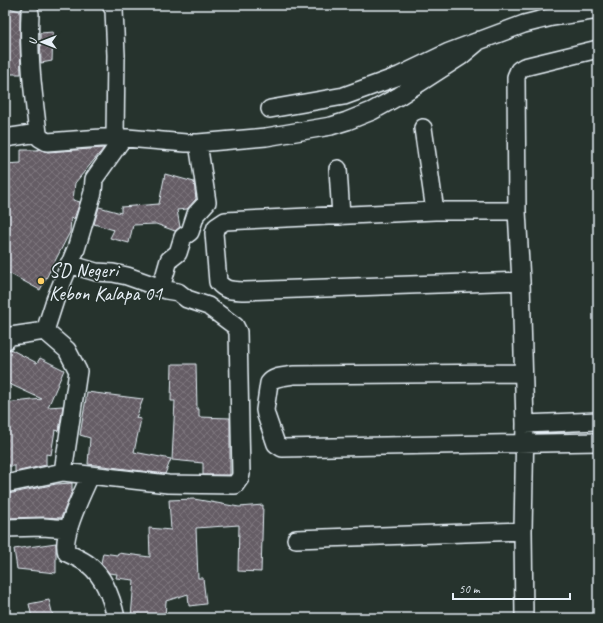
<svg xmlns="http://www.w3.org/2000/svg" width="603" height="623" viewBox="0 0 603 623" font-family="Caveat,sans-serif">
<defs>
<pattern id="building-cross-hatch" width="8" height="8" patternUnits="userSpaceOnUse"><rect width="8" height="8" fill="#655d65"/><path d="M0 0l8 8M0 8l8-8" fill="none" stroke="#7b757c"/></pattern>
</defs>
<rect width="100%" height="100%" fill="#26332d"/>
<filter id="ink" filterUnits="userSpaceOnUse"><feTurbulence type="fractalNoise" baseFrequency=".025" numOctaves="2"/><feDisplacementMap in="SourceGraphic" scale="8" xChannelSelector="R" yChannelSelector="G"/><feConvolveMatrix kernelMatrix="1 2 1 2 8 2 1 2 1" color-interpolation-filters="sRGB"/></filter>
<g filter="url(#ink)">
<path fill="url(#building-cross-hatch)" stroke="#e8f1f8" d="M 5,7 L 20,11 L 20,43 L 21,74 L 5,74 Z
M 53,32 L 52,61 L 41,63 L 40,33 Z
M 104,148 L 75,183 L 73,200 L 80,202 L 74,219 L 71,218 L 70,232 L 40,290 L 5,271 L 5,164 L 21,163 L 21,150 L 38,150 L 38,149 L 48,152 Z
M 165,174 L 194,182 L 196,199 L 187,209 L 177,210 L 180,227 L 175,231 L 156,224 L 133,225 L 129,243 L 110,238 L 114,230 L 94,224 L 99,207 L 121,213 L 121,207 L 159,204 Z
M 10,349 L 37,363 L 40,358 L 64,370 L 48,407 L 63,406 L 59,431 L 55,430 L 51,455 L 46,454 L 46,465 L 15,472 L 15,466 L 6,466 L 6,458 L 5,458 L 5,403 L 42,399 L 5,382 L 5,351 Z
M 172,364 L 196,364 L 197,409 L 199,409 L 199,417 L 230,418 L 230,475 L 203,475 L 203,463 L 172,460 L 175,401 L 171,401 Z
M 87,392 L 143,399 L 136,418 L 141,419 L 134,452 L 171,459 L 165,474 L 88,464 L 90,438 L 80,435 Z
M 72,483 L 72,491 L 61,518 L 43,517 L 5,518 L 5,497 L 8,496 L 8,494 L 56,484 Z
M 194,499 L 239,507 L 263,505 L 261,572 L 238,571 L 239,525 L 196,528 L 198,578 L 203,578 L 206,604 L 189,606 L 188,594 L 166,601 L 165,618 L 131,618 L 134,580 L 116,578 L 117,574 L 109,573 L 101,563 L 103,553 L 117,555 L 118,553 L 150,557 L 149,528 L 171,530 L 169,500 Z
M 56,543 L 56,573 L 17,569 L 14,549 Z
M 49,600 L 53,616 L 44,618 L 32,618 L 29,604 Z"/>
<g fill="none" stroke-linecap="round" stroke-linejoin="round">
<g stroke="#e8f1f8" stroke-width="20">
<path id="minor" d="M 111,5 L 114,10 L 116,55 L 115,137
M 30,13 C 28,53 33,93 38,133 L 40,138 L 47,142 L 115,137 L 186,143 L 198,143 L 266,137 L 331,126 L 347,121 L 372,111 L 399,96 L 461,56 L 480,40
M 270,109 L 344,96 L 399,76 L 449,52 L 524,24 L 552,17 L 598,10
M 423,128 L 435,211
M 5,138 L 38,133
M 338,169 L 341,216
M 517,211 L 435,211 L 225,221 L 216,227 L 214,233 L 218,282 C 226,292 233,290 245,291 L 521,281
M 69,264 L 96,272 L 113,273 L 127,276 L 161,288
M 5,341 L 11,336 L 45,331 L 55,300 L 76,249 L 93,192 L 94,179 L 123,138
M 522,373 L 293,375 C 285,377 274,376 269,383 L 265,410 L 266,415 L 276,444 L 282,448 L 598,442
M 525,424 L 598,421
M 63,472 L 168,484 L 235,485 L 240,478 L 241,474 L 238,332 L 235,326 L 208,306 L 187,299 L 178,292 L 166,290 L 161,288 L 169,260 L 178,253 L 183,237 L 190,232 L 196,214 L 207,202 L 198,143
M 90,476 C 83,492 60,537 67,553 C 75,557 83,560 89,565 C 105,578 112,599 116,618
M 5,484 L 63,472 L 78,371 L 67,350 L 45,331
M 5,528 L 43,527 L 68,529
M 296,539 L 523,531
M 524,618 L 523,531 L 525,424 L 521,281 L 517,211 L 516,77 L 519,70 L 524,67 L 598,49"/>
</g>
<use href="#minor" stroke="#26332d" stroke-width="17"/>
</g>
</g>
<circle fill="#ffd166" stroke="#26332d" stroke-width="1.5" cx="41" cy="281" r="4"/>
<g text-anchor="middle" stroke-width="3" stroke-linejoin="round" paint-order="stroke">
<g font-size="20" fill="#e8f1f8" stroke="#26332d" text-anchor="start">
<text x="49" y="277">SD Negeri<tspan x="49" dy="23">Kebon Kalapa 01</tspan></text>
</g>
</g>
<rect width="603" height="623" fill="none" stroke="#26332d" stroke-width="20"/>
<rect x="10" y="10" width="583" height="603" fill="none" stroke="#e8f1f8" stroke-width="1.5" filter="url(#ink)"/>
<g transform="translate(42 42) rotate(270)" stroke="#26332d" stroke-width="3" paint-order="stroke">
<path d="M0-3L7 15L0 10L-7 15Z" fill="#e8f1f8"/>
<text y="-6" font-size="11" font-weight="bold" text-anchor="middle" fill="#e8f1f8">U</text>
</g>
<path d="M453 593v6h117v-6" fill="none" stroke="#e8f1f8" stroke-width="2"/>
<text x="459" y="593" font-size="12" fill="#e8f1f8" stroke="#26332d" stroke-width="3" paint-order="stroke">50 m</text>
</svg>
